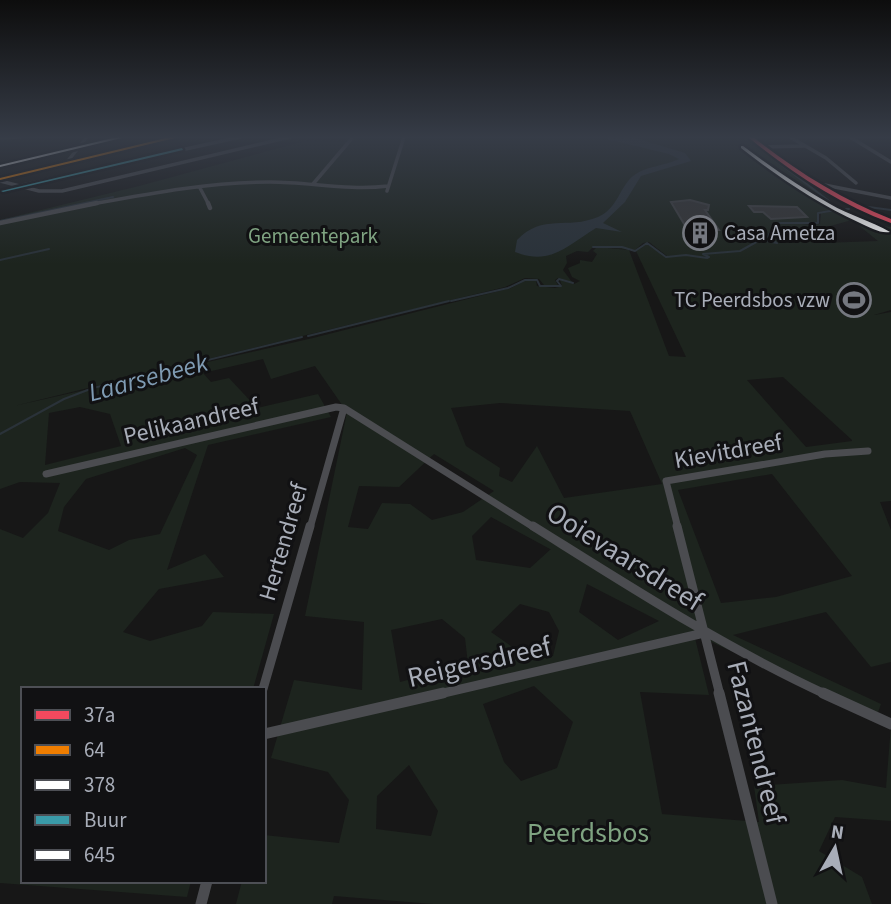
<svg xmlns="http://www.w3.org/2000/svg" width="891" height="904" viewBox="0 0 891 904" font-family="'Source Sans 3',sans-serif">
<rect width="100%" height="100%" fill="#171717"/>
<path fill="#1d241e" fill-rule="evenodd" d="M 349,137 L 747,137 L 841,209 L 817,212 L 818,222 L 803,225 L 820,224 L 821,213 L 843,210 L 872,224 L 891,227 L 891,310 L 874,315 L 891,312 L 891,501 L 880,502 L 891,530 L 891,662 L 871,667 L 826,612 L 733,635 L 881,704 L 876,718 L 694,634 L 709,695 L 640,692 L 662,814 L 759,822 L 754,786 L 842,780 L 886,788 L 891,725 L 891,821 L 835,817 L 819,851 L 862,877 L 872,904 L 433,904 L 334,896 L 332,904 L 236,904 L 242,881 L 264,881 L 264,835 L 339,843 L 349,800 L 328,772 L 271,758 L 294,680 L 362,690 L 364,622 L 305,616 L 347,412 L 315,366 L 271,379 L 263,359 L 203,373 L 211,382 L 229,378 L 257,408 L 318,394 L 331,417 L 208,445 L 167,570 L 205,554 L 224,577 L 159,589 L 123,632 L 150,641 L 202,626 L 213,612 L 274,614 L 253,689 L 23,689 L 23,881 L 191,881 L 187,897 L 0,883 L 0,529 L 23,538 L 48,513 L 60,483 L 20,482 L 0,489 L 0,220 L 139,186 L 305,141 L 345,142 ZM 852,220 L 878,241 L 822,243 L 809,232 ZM 649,242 L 667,256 L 687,255 L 666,257 L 647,244 L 636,251 L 686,357 L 669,356 L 629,250 L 597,247 L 593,251 L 597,254 L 592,262 L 580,260 L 580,263 L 568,268 L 572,277 L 580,281 L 574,284 L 560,280 L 562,286 L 555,288 L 537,286 L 536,281 L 527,280 L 511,288 L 313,338 L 14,406 L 505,287 L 525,278 L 539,279 L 544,285 L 558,285 L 555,280 L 558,278 L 572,282 L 563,270 L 567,263 L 566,256 L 577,251 L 588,252 L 594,246 L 635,250 L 643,243 ZM 783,377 L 852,440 L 852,441 L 806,447 L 747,380 ZM 500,403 L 630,411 L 662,484 L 564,498 L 537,446 L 512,482 L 499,476 L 500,468 L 466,446 L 451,408 ZM 80,407 L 110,414 L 121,446 L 45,465 L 49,413 ZM 185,448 L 197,455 L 160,534 L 129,540 L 109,550 L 58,531 L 64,507 L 86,479 ZM 434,454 L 494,491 L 463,512 L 432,520 L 410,504 L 382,503 L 368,529 L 348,527 L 359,486 L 399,487 ZM 772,474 L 852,576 L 776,597 L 721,603 L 678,490 ZM 491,517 L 550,549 L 551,549 L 530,568 L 476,560 L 472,536 ZM 587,584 L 659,621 L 618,640 L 579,612 ZM 520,604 L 549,612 L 559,631 L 553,656 L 518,651 L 491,632 ZM 442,619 L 465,638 L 468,664 L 400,682 L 391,630 ZM 534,686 L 573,722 L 557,768 L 521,781 L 504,762 L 483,704 ZM 409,765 L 438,811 L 431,836 L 376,829 L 377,796 Z"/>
<path fill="#2a3239" d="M 598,137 L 632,137 L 685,153 L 691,161 L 641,176 L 625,202 L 603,223 L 622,232 L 596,228 C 567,246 550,266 515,252 L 517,240 C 543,213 567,230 598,217 C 618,208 619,188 633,176 C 645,166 665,166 679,159 L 669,154 Z"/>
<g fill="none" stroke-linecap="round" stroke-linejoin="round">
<path stroke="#2a3239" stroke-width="2" d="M 745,137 L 748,139
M 749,140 L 829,201
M 861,206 L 891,210
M 846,209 L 849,209
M 0,221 L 113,197
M 777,223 L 818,223 L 818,213 L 842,209
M 593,247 L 622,247 L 635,251 L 647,243 L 666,257 L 686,255 L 707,258 L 709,257 L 703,254 L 740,251 L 760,240 L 777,243 L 768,237 L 771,231
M 0,260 L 49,249
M 451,301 L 508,288 L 525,280 L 537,280 L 540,286 L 561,286 L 557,281 L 559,279 L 573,283
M 308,336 L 449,301
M 0,434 L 64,399 L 93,388 L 302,337"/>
</g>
<path fill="#353536" stroke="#3f4043" stroke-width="2" d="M 690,200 L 709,205 L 708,210 L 705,210 L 719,230 L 708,230 L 708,240 L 693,239 L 671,202 Z
M 749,206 L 797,207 L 807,217 L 771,219 L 763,212 L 754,212 Z"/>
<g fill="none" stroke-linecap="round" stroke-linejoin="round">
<path stroke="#4b4c50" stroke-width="3.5" d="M 790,137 L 826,158 L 856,183
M 850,137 L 891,162
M 761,147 L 803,146
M 67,162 L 87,137
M 0,181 L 39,191 L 62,191 L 290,137
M 809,182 L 891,198
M 313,184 L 353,137
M 23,185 L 240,137
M 200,188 L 209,205
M 387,191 L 404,137
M 87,205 C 147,194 209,182 270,182 C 310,182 348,191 388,186"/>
<path stroke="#4b4c50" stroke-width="4.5" d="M 208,203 L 210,208
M 0,223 L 97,203"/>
<path stroke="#4b4c50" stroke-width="7" d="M 46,474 L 336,407 L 344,408 L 535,528
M 310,528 L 344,408
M 678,528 L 666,481 L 825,454 L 868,451"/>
<path stroke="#4b4c50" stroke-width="9" d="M 533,526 C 629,586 723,647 827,695
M 677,526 L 720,695
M 263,689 L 310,526
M 435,695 L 704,633"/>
<path stroke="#4b4c50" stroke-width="11" d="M 719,693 L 772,904
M 823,693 L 891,724
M 264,734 L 443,693
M 201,904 L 207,881"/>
<path fill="#4a4a4e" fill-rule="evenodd" d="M 31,137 L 29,138 L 0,140 L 0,138 Z
M 747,137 L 752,137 C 796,171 839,200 891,219 L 891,223 C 838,205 790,173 747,137 Z"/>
<path fill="#4d4f52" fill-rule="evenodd" d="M 171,137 L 181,137 L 0,181 L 0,177 Z"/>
<g stroke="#111113" stroke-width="5">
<path id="bus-1" d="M 748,137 L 753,137 C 796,171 841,199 891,219 L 891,223 C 839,204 791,172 748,137 Z"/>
</g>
<g stroke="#111113" stroke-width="5">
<path id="bus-2" d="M 170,137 L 179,137 L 0,180 L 0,178 Z"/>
</g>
<g stroke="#111113" stroke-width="5">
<path id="bus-3" d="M 741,146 L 743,146 C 771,167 800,187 830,204 C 849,215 871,221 890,232 C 881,234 869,227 860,223 C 817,203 778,177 741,148 Z"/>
</g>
<g stroke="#111113" stroke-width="5">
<path id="bus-4" d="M 182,148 L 183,150 L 3,192 L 1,191 Z"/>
</g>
<g stroke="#111113" stroke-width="5">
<path id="bus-5" d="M 117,137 L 126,137 L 0,167 L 0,165 Z"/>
</g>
<use href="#bus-1" fill="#f3495e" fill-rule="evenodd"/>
<use href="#bus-2" fill="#ef7d00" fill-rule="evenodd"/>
<use href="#bus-3" fill="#fff" fill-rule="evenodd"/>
<use href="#bus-4" fill="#3a9aa8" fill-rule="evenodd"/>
<use href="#bus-5" fill="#fff" fill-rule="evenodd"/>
</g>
<linearGradient id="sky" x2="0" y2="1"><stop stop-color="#0d0d0d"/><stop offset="0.52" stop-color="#363c47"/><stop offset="1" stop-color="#363c47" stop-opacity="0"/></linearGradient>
<rect width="891" height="264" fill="url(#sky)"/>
<defs>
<g id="building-ring" transform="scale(1.75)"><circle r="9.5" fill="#111113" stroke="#757880" stroke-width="1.5"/><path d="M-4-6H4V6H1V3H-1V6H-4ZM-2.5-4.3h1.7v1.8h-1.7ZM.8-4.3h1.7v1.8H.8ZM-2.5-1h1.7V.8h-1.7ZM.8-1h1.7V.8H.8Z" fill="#757880"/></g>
<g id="stadium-ring" transform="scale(1.75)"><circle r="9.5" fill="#111113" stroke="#757880" stroke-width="1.5"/><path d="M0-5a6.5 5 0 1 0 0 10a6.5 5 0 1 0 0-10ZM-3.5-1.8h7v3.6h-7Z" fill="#757880"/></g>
</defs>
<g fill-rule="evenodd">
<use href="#building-ring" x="700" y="233"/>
<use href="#stadium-ring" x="854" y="300"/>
</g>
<g text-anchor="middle" stroke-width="6" stroke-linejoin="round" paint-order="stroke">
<g font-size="21" fill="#a8adb8" stroke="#111113" text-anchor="start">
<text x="724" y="240">Casa Ametza</text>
<text x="830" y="307" text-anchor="end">TC Peerdsbos vzw</text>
</g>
<g font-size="21" fill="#7fa381" stroke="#111113">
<text x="313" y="243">Gemeentepark</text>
</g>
<g font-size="24" fill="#a8adb8" stroke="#111113">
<text transform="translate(191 421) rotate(-13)" y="8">Pelikaandreef</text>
<text transform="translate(728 451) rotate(-10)" y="8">Kievitdreef</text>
<text transform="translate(283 542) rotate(-74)" y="8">Hertendreef</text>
</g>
<g font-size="26" font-style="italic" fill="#7f9bb3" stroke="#111113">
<text transform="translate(148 377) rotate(-15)" y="9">Laarsebeek</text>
</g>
<g font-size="28" fill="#a8adb8" stroke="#111113">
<text transform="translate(625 556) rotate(32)" y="10">Ooievaarsdreef</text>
<text transform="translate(479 661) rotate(-13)" y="10">Reigersdreef</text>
<text transform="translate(757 742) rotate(76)" y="10">Fazantendreef</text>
</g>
<g font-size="28" fill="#7fa381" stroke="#111113">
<text x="588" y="842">Peerdsbos</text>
</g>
</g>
<rect x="21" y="687" width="245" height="196" fill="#111113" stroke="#4d4f55" stroke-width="2"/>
<rect x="35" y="710" width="35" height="10" fill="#f3495e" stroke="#4d4f55" stroke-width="2"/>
<text x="84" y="722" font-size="21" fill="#a8adb8">37a</text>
<rect x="35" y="745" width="35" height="10" fill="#ef7d00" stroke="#4d4f55" stroke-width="2"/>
<text x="84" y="757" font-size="21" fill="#a8adb8">64</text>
<rect x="35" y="780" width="35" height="10" fill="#ffffff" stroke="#4d4f55" stroke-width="2"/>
<text x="84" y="792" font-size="21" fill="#a8adb8">378</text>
<rect x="35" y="815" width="35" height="10" fill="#3a9aa8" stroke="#4d4f55" stroke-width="2"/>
<text x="84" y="827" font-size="21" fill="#a8adb8">Buur</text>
<rect x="35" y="850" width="35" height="10" fill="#ffffff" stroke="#4d4f55" stroke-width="2"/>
<text x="84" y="862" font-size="21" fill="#a8adb8">645</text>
<g transform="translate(835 848) rotate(9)" stroke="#111113" stroke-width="5" paint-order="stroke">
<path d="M0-5L12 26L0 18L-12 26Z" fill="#a8adb8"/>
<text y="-10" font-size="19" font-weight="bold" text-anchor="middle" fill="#a8adb8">N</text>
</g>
</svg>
